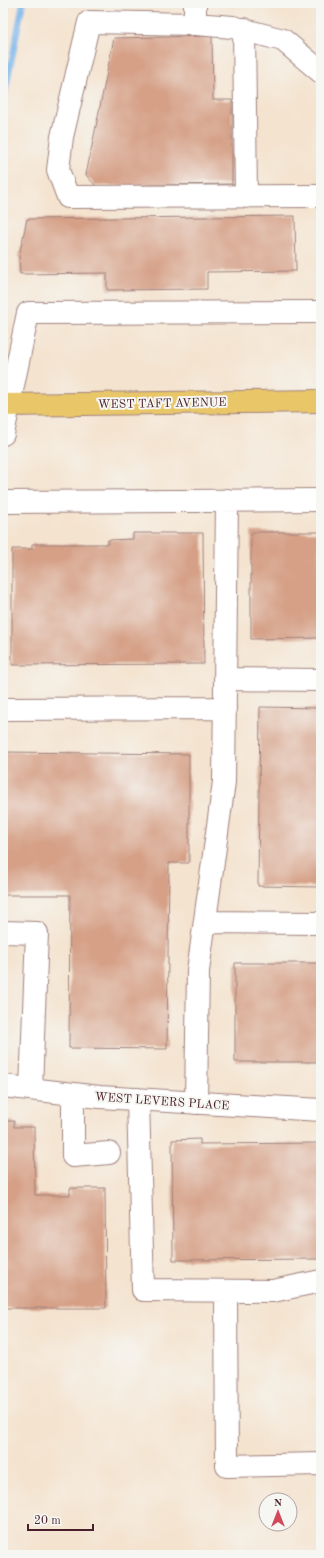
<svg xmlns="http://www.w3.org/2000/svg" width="324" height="1558" viewBox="0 0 324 1558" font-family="'Old Standard TT',serif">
<rect width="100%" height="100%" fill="#f6f6f2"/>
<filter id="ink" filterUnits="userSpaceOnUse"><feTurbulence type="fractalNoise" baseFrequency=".025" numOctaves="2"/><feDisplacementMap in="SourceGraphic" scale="8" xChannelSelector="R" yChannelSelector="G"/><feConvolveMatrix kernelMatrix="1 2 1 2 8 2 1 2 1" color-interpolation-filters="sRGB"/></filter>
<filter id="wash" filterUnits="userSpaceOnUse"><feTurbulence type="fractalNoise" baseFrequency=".012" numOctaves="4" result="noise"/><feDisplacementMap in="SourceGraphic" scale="16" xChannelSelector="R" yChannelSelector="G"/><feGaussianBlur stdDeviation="0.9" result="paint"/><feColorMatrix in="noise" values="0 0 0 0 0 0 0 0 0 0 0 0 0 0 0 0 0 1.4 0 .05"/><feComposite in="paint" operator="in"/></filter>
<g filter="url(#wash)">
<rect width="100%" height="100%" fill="#f4e3cf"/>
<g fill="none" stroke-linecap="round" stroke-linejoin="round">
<path stroke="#78b4ea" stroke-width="6" d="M 3,103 L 23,3"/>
</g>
<g id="blocks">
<path fill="#d6a087" d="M 212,36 L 213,100 L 232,100 L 232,184 L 96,186 L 86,175 L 114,38 Z
M 295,216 L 296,271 L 207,272 L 207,289 L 107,290 L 107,273 L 20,274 L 19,256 L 27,219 Z
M 251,532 L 321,532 L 321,638 L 251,639 Z
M 133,533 L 203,533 L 204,664 L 12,665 L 12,549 L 32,549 L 32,544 L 108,544 L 108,540 L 133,539 Z
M 260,707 L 321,708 L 321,887 L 258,886 Z
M 3,752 L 189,754 L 189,863 L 169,863 L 167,1049 L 69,1048 L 70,895 L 3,895 Z
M 235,963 L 321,963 L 321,1062 L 235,1062 Z
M 3,1121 L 14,1121 L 14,1127 L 34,1127 L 35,1195 L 70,1195 L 70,1188 L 105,1188 L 106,1308 L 3,1308 Z
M 200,1139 L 200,1144 L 321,1143 L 321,1259 L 173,1260 L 172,1140 Z"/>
</g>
</g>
<g filter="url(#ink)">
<use href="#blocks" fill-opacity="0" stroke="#9f817d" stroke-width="1"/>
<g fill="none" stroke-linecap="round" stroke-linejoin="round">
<g stroke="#9f817d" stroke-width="24">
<path id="minor" d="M 195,3 L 195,24 L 89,22 L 62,137 L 58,170 L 68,197 L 321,196
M 195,24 L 233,27 L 283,40 L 321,72
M 244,29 L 246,197
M 3,434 L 28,313 L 321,312
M 3,502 L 321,500
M 225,679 L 321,680
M 3,709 L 225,708
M 205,922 L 321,923
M 3,932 L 37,933 L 31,1089
M 3,1086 L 100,1097 L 321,1110
M 73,1094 L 73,1156 L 109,1153
M 138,1099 L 143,1290 L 273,1291 L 321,1281
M 196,1103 L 198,971 L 224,782 L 227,500
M 226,1291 L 227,1466 L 321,1464"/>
</g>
<g stroke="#9f817d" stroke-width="24">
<path id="major" d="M 3,405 L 321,401"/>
</g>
<use href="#minor" stroke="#fff" stroke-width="22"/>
<use href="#major" stroke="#e9c769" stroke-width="22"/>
</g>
</g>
<g text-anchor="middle" stroke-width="4" stroke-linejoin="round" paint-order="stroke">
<g font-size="12" fill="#4a1f2b" stroke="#f6f6f2">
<text transform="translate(162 403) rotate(-1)" y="4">WEST TAFT AVENUE</text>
<text transform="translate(162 1101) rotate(4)" y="4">WEST LEVERS PLACE</text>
</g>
</g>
<rect width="324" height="1558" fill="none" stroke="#f6f6f2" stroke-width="16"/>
<g transform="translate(278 1512)"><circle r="19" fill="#f6f6f2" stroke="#b1a0a2"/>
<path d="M0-3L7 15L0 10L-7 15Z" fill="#d1495b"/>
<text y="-6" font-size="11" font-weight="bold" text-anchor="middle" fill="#4a1f2b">N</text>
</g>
<path d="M28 1524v6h65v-6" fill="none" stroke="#4a1f2b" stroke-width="2"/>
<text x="34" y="1524" font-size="12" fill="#4a1f2b" stroke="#f6f6f2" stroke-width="3" paint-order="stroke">20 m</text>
</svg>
